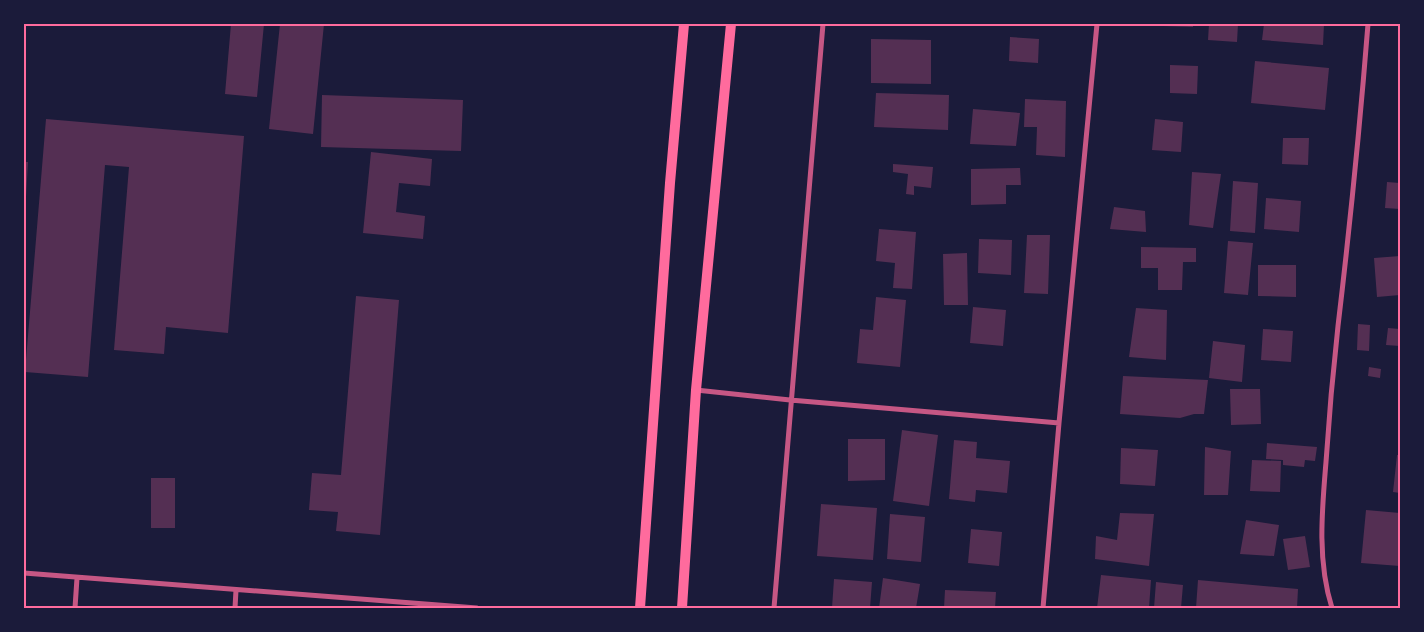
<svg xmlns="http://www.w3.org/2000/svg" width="1424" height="632" viewBox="0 0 1424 632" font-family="'Source Sans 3',sans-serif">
<rect width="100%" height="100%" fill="#1b1b3a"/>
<path fill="#542f53" d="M 231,24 L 264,24 L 257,97 L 225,94 Z
M 280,24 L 324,24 L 313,134 L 269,129 Z
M 1163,24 L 1193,24 L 1193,27 L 1163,26 Z
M 1209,24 L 1238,24 L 1237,42 L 1208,40 Z
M 1264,24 L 1324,24 L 1323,45 L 1262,40 Z
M 1010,37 L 1039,39 L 1038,63 L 1009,61 Z
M 871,39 L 931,40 L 931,84 L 871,83 Z
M 1255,61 L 1329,68 L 1325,110 L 1251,103 Z
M 1170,65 L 1198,66 L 1197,94 L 1170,93 Z
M 876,93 L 949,95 L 948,130 L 874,127 Z
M 322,95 L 463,100 L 461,151 L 321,147 Z
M 1025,99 L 1066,101 L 1065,157 L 1036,155 L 1037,127 L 1024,127 Z
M 973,109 L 1020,113 L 1016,146 L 970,144 Z
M 46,119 L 244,136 L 228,333 L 166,327 L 164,354 L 114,350 L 129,167 L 105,165 L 88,377 L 25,372 Z
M 1155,119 L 1183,122 L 1181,152 L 1152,150 Z
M 1283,138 L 1309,138 L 1308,165 L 1282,164 Z
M 371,152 L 432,159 L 430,186 L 399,183 L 396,212 L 425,216 L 423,239 L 363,233 Z
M 24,162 L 28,162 L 25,214 L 24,214 Z
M 893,164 L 933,167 L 931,188 L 914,186 L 914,195 L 906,194 L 908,174 L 893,172 Z
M 1020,168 L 1021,185 L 1006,185 L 1006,204 L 971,205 L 971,169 Z
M 1192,172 L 1221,174 L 1213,228 L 1189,225 Z
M 1233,181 L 1258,183 L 1255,233 L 1230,231 Z
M 1387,182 L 1400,183 L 1400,209 L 1385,208 Z
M 1266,198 L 1301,201 L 1299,232 L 1264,229 Z
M 1114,207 L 1145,211 L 1146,232 L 1110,229 Z
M 879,229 L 916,232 L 912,289 L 893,288 L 895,263 L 876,261 Z
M 1027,235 L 1050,235 L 1048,294 L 1024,293 Z
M 979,239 L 1012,240 L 1011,275 L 978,273 Z
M 1228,241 L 1253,243 L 1248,295 L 1224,293 Z
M 1141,247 L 1196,248 L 1196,262 L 1183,262 L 1182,290 L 1158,290 L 1158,268 L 1141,268 Z
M 967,253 L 968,305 L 944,305 L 943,254 Z
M 1400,256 L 1400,295 L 1377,297 L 1374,258 Z
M 1258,265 L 1296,265 L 1296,297 L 1258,296 Z
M 356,296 L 399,300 L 380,535 L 336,531 L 338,512 L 309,510 L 312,473 L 341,475 Z
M 876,297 L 906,300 L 900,367 L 857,363 L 860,329 L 873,330 Z
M 973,307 L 1006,310 L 1003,346 L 970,343 Z
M 1136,308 L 1167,310 L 1166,360 L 1129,357 Z
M 1358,324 L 1370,325 L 1369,351 L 1357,350 Z
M 1388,328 L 1400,329 L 1400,346 L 1386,345 Z
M 1263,329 L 1293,331 L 1291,362 L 1261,360 Z
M 1213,341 L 1245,345 L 1242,382 L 1209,378 Z
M 1369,367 L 1381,369 L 1380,378 L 1368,376 Z
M 1123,376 L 1208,380 L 1204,414 L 1194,414 L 1180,418 L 1120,414 Z
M 1230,389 L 1260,389 L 1261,424 L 1231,425 Z
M 902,430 L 938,435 L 929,506 L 893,501 Z
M 848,439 L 885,439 L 885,480 L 848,481 Z
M 954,440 L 977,442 L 976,458 L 1010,461 L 1007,493 L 976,490 L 975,502 L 949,499 Z
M 1267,443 L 1317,447 L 1315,461 L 1305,460 L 1304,467 L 1283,465 L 1283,460 L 1266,459 Z
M 1205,447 L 1231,451 L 1228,495 L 1204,495 Z
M 1121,448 L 1158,450 L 1155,486 L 1120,484 Z
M 1397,455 L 1400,455 L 1400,493 L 1393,492 Z
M 1252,460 L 1281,461 L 1280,492 L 1250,491 Z
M 151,478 L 175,478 L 175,528 L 151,528 Z
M 821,504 L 877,508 L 873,560 L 817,556 Z
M 1366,510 L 1400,513 L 1400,566 L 1361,563 Z
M 1120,513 L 1154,514 L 1149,566 L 1095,559 L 1096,536 L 1117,540 Z
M 890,514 L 925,517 L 921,562 L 887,559 Z
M 1246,520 L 1279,525 L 1274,556 L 1240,554 Z
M 971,529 L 1002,532 L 999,566 L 968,563 Z
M 1305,536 L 1310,567 L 1288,570 L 1283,539 Z
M 1101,575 L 1151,580 L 1149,608 L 1097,608 Z
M 883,578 L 920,584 L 916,608 L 879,608 Z
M 834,579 L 872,582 L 870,608 L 832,608 Z
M 1198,580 L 1298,589 L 1297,608 L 1196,608 Z
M 1156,582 L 1183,585 L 1181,608 L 1154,608 Z
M 945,590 L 996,592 L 995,608 L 944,608 Z"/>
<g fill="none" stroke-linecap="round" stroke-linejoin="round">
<path stroke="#c65784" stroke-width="5" d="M 696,390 L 790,400 L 1059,423
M 24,573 L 477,608
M 75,608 L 77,578
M 235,608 L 236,590
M 774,608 L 823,24
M 1043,608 L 1059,423 L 1097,24
M 1332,608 C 1317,561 1322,510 1326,462 C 1329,416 1333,371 1338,326 C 1350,225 1360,125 1368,24"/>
<path stroke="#ff6b9d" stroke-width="10" d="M 640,608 L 670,183 L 684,24
M 682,608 L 696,390 L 731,24"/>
</g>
<rect width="1424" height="632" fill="none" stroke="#1b1b3a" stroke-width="50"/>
<rect x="25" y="25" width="1374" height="582" fill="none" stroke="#ff6b9d" stroke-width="2"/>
</svg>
